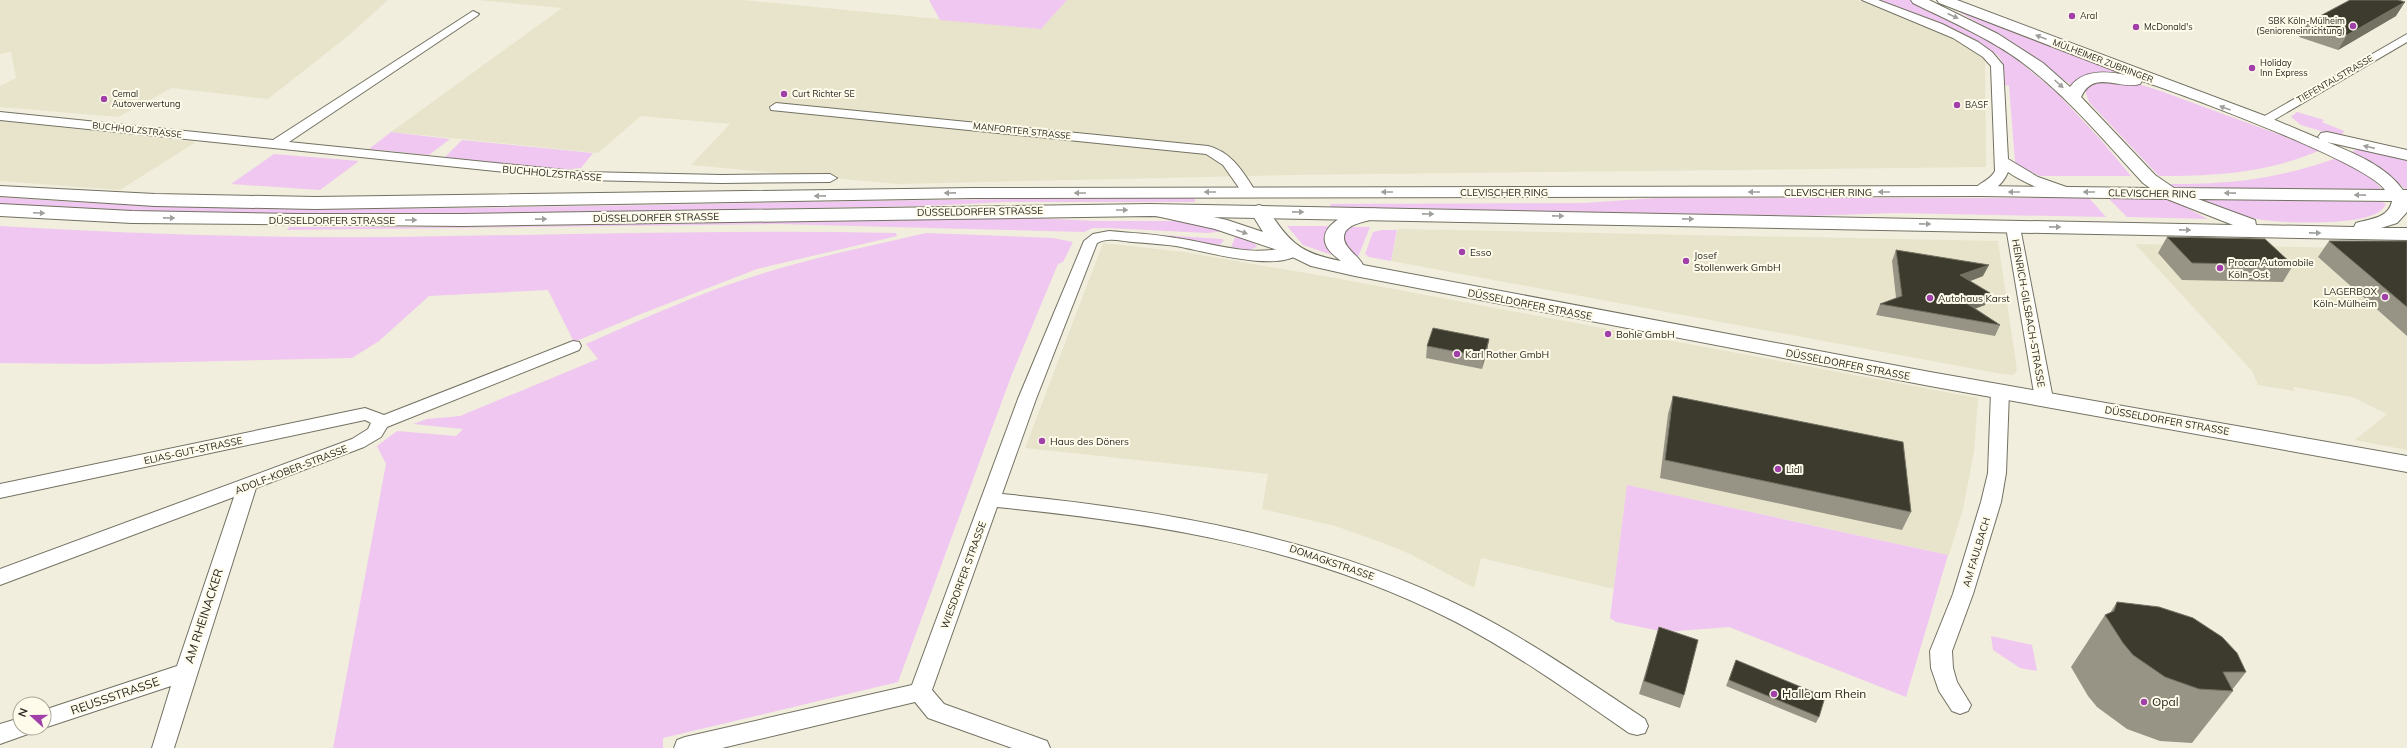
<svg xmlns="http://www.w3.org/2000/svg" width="2407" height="748" viewBox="0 0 2407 748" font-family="Mulish,sans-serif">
<rect width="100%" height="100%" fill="#f1eedd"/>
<path fill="#e8e4cb" d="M 0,0 L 388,0 L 348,36 L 268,99 L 172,88 L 118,117 L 0,107 L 0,86 L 16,78 L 11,52 L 0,54 Z
M 477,0 L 744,0 L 1041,29 L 1067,0 L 1858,0 L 1962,43 L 1985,60 L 1986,167 L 1293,175 L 898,184 L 691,165 L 730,124 L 641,116 L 598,153 L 391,132 L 562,8 Z
M 0,121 L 196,142 L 120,190 L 0,181 Z
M 1398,229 L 1998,241 L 2017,370 L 2014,375 L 2002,374 L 1391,261 Z
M 1103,243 L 1184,252 L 1335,278 L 1978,398 L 1974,452 L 1963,509 L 1949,555 L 1627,485 L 1614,589 L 1481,558 L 1474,588 L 1410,554 L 1383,543 L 1335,526 L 1262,509 L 1268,474 L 1025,448 Z
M 2135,244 L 2407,249 L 2407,450 L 2355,440 L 2387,414 L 2352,397 L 2293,387 L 2295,391 L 2258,385 L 2252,371 Z"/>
<path fill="#efc7f1" d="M 929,0 L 1067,0 L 1041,29 L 940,20 Z
M 1875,0 L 1910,0 L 1944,15 L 2008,52 L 2056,92 L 2101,140 L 2131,176 L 2040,176 L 2018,166 L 2015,161 L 2009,86 L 2005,85 C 2004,76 2005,66 2000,58 C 1987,40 1901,10 1875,0 Z
M 1954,9 L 2135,77 L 2119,76 L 2071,85 L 2014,44 Z
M 2098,81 L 2138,84 L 2155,89 L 2321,150 C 2266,173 2218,176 2159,176 L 2089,102 L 2085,90 L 2086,87 Z
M 2297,112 L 2324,120 L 2322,122 L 2344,131 L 2341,137 L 2301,125 L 2291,117 Z
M 391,132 L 450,139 L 429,155 L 369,149 Z
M 462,140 L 593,153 L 581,168 L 561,170 L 445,157 Z
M 2359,148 L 2407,158 L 2407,190 L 2380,169 L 2350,153 Z
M 274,154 L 359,161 L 320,190 L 231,184 Z
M 2337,158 L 2369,176 L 2383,190 L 2174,187 L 2170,184 C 2234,184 2276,179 2337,158 Z
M 0,197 C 196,212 392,209 589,206 C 791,202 993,198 1195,198 L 1195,202 L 1006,202 L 925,206 L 432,215 L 283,215 L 145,212 L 0,204 Z
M 1656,198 L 2089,198 L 2106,217 L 1894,213 L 1808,216 L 1331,207 L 1330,204 L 1584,203 Z
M 2108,198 L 2168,198 L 2208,219 L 2127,217 Z
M 2203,199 L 2382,202 L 2386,204 C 2383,209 2380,212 2375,214 C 2354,225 2282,224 2258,219 C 2241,216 2218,210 2203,199 Z
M 1011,217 L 1096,221 L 1176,221 L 1193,223 L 1227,231 L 1207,233 L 1107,228 L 1093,228 L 1084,232 L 777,224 L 287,230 L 289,227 L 458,227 Z
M 0,226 C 130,234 261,238 392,237 C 560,235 728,229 896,233 L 897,236 L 757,269 L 641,314 L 574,342 L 548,290 L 429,296 L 379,341 L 352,358 L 95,364 L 0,363 Z
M 1287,226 L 1332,226 L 1335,256 L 1303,245 Z
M 1347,227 L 1370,227 L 1358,257 L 1347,252 L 1340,235 Z
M 1382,230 L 1397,230 L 1391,261 L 1369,257 L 1365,254 L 1373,232 Z
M 926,233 L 1053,238 L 1073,242 L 1063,262 L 1058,264 L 1012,374 L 898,682 L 663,738 L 663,748 L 333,748 L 386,464 L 377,446 L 397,431 L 456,436 L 463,429 L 413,424 L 427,419 L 460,416 L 598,359 L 586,344 C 643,319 701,292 761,274 C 815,257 870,246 926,233 Z
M 1131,233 L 1222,239 L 1224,240 L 1220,245 Z
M 1236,235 L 1255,244 L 1257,247 L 1249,250 L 1231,247 Z
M 1627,485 L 1948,555 L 1906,697 L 1729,627 L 1665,632 L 1616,622 L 1610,618 Z
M 1991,636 L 2032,645 L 2037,671 L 2020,668 L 1993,650 Z"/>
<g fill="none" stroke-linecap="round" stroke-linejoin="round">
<g stroke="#737162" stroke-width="2">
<path id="street" d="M 1862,0 L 1878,0 L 1942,24 L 1978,42 L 1992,52 L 2003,65 L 2008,159 L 2038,177 L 2072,189 L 2074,192 L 2072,195 C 2057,199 2021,181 2008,172 C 2003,184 1989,198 1975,194 L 1973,191 C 1979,182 1990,181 1995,171 L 1991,66 L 1983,57 L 1953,38 Z
M 473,11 L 479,14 L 477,16 L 289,142 L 584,172 L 721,175 L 830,174 L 837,178 L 830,182 L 721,183 L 584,180 L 0,120 L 0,112 L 273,140 Z
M 2407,34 L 2407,42 L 2267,124 L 2262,125 L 2256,121 Z
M 776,103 L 1208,146 C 1232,152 1243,172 1256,192 L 1254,195 L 1244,195 L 1223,165 L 1206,154 L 771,110 L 770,107 Z
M 2013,223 L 2020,227 L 2053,399 L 2050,403 L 2038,403 L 2035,399 L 2006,227 Z
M 1109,231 C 1131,233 1154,234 1176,238 C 1219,244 1248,258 1293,246 L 1301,251 C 1284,275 1200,250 1176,246 C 1162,244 1147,243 1133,242 C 1121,241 1108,237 1097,243 L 1036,399 L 1002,494 C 1164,510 1324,537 1471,611 C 1532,642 1588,681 1645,719 L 1648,726 L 1645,733 L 1637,735 L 1629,733 C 1573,694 1517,654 1456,622 C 1310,547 1158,523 997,507 L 932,690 L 944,704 L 1047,741 L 1050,748 L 1012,748 L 928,718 L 915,702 L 722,748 L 674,748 L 677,740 L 685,737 L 912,685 L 1018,399 L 1084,241 L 1093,234 Z
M 573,341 L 579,342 L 581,346 L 579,350 L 387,427 L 381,437 L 364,447 L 256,488 L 174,748 L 152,748 L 171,686 L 44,728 L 43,728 L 44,710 L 177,666 L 234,497 L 0,585 L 0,569 L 352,439 L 368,429 L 371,423 L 365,420 L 0,498 L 0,484 L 365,408 L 384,415 Z
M 2000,386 L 2006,388 L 2009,392 L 2006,473 L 2001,502 L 1973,594 L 1952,651 L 1953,668 L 1957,682 L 1971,705 L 1968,711 L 1960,714 L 1952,711 L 1939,691 L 1931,668 L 1930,651 L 1953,594 L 1981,502 L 1988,473 L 1991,392 L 1994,388 Z
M 20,718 L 20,728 L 31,728 L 28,734 L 0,744 L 0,724 Z"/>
</g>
<g stroke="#737162" stroke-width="2">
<path id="secondary" d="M 1259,205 L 1266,207 C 1289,241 1298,253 1341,261 C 1336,257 1328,251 1326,245 C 1316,222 1362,205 1379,209 L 1381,213 C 1374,224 1345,220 1344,237 C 1343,247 1359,256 1363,265 L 1930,372 L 2407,456 L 2407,472 L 1930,386 L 1355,276 L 1311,266 L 1280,251 L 1215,229 L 1156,216 L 1154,212 L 1156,208 L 1163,206 L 1227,220 L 1263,232 L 1250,211 L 1252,207 Z"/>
</g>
<g stroke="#737162" stroke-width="2">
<path id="primary" d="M 1911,0 L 1929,0 L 1998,34 L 2043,63 L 2070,87 C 2083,69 2107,71 2126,75 L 1939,3 L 1937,0 L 1957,0 L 2268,117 L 2320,139 L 2318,137 L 2321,133 L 2327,132 L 2407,150 L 2407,160 L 2327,142 C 2354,153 2386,166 2403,190 L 2407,190 L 2407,212 L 2397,223 L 2381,228 L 2407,228 L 2407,240 L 1150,216 L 463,226 L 132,223 L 0,216 L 0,204 L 132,211 L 296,214 L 463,214 L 1150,204 L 2233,225 L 2167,199 L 1980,196 L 973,198 L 315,209 L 155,206 L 0,196 L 0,186 L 155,194 L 315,197 L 973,188 L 1980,186 L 2150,188 L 2143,183 C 2107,144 2073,103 2032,70 C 1997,41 1953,23 1913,3 ZM 2142,81 C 2182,94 2366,162 2385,190 L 2174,188 L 2155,175 L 2081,97 C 2094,69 2118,90 2140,84 ZM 2198,199 L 2392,201 C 2389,218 2370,219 2356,223 L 2354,227 L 2256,225 L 2255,220 Z"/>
</g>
<use href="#street" fill="#fff" fill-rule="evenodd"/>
<use href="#secondary" fill="#fff" fill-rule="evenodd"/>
<use href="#primary" fill="#fff" fill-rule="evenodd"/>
</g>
<path fill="#979485" d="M 2396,16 L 2338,50 L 2299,37 L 2307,23 Z
M 2167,237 L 2293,265 L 2283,282 L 2182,280 L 2158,253 Z
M 2329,241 L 2407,241 L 2407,336 L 2318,257 Z
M 1896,250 L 1983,276 L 1970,281 L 1985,305 L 1975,308 L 2000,325 L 1995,336 L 1876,315 L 1880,304 L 1896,298 L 1892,261 Z
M 1489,339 L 1487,351 L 1482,369 L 1426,358 L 1427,346 Z
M 1673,396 L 1911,512 L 1902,530 L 1660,478 L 1668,414 Z
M 2117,602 L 2246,672 L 2232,690 L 2233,691 L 2192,743 L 2160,741 L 2127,729 L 2097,707 L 2088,696 L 2071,667 L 2105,615 L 2110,613 Z
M 1659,627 L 1684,695 L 1680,708 L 1639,694 Z
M 1736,660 L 1819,717 L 1816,723 L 1726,686 Z"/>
<path fill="#737162" d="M 2405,2 L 2396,16 L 2338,50 L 2347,35 Z
M 1989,265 L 1983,276 L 1955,287 L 1960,275 Z
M 1990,293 L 1985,305 L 1961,314 L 1966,303 Z
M 1489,339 L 1487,351 L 1482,369 L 1484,357 Z"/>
<path fill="#3d3b2d" stroke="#737162" d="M 2350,0 L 2398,0 L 2405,2 L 2347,35 L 2307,23 Z
M 2167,237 L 2265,239 L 2293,265 L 2192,263 Z
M 2329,241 L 2407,241 L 2407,307 Z
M 1896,250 L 1989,265 L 1960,275 L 1990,293 L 1966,303 L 2000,325 L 1880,304 L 1902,296 Z
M 1433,328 L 1489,339 L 1484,357 L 1427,346 Z
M 1673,396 L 1903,442 L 1911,512 L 1665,460 Z
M 2117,602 L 2159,607 L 2193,618 L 2222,637 L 2237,653 L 2246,672 L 2223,672 L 2233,691 L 2199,689 L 2165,677 L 2133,655 L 2123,643 L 2105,615 L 2114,611 Z
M 1659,627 L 1698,640 L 1684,695 L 1644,681 Z
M 1736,660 L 1825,697 L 1819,717 L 1729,680 Z"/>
<defs><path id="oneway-solid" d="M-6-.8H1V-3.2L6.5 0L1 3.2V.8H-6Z"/></defs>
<g fill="#9f9f9c">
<use href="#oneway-solid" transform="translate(1953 16) rotate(25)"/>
<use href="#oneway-solid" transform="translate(2041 37) rotate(-159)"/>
<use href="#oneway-solid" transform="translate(2059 84) rotate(42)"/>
<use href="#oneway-solid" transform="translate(2225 108) rotate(-160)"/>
<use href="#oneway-solid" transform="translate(2369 147) rotate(-167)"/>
<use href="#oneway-solid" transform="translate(1210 192) rotate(180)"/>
<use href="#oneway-solid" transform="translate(1387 192) rotate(-180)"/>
<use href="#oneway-solid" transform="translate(1754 192) rotate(180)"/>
<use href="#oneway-solid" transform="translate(1884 192) rotate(180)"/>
<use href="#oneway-solid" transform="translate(2014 192) rotate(-180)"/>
<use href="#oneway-solid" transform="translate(2089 192) rotate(-180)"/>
<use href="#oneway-solid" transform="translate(950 193) rotate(179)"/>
<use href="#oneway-solid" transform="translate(1080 193) rotate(180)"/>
<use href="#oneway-solid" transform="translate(2230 193) rotate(-179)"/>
<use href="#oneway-solid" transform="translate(2360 195) rotate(-179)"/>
<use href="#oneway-solid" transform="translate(820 196) rotate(179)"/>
<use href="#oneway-solid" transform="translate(1122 210)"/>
<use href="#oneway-solid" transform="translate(1298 212) rotate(1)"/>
<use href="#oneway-solid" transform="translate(39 213) rotate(3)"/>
<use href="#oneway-solid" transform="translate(1428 214) rotate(1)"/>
<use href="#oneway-solid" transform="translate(1558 216) rotate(1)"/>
<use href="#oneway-solid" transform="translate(169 218) rotate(1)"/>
<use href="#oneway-solid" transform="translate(541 219) rotate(-1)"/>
<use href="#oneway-solid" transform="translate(1688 219) rotate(1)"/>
<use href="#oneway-solid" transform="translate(411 220)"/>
<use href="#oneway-solid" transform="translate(1925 224) rotate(1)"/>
<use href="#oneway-solid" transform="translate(2055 227) rotate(1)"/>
<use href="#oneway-solid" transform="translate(2185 230) rotate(1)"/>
<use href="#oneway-solid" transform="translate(1242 232) rotate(19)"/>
<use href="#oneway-solid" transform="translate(2315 233) rotate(1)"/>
</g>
<g fill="#a040a8" stroke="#fefbea" stroke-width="1.5">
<circle cx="2072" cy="16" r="4"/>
<circle cx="2353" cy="26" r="4"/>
<circle cx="2136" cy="27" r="4"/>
<circle cx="2252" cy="68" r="4"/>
<circle cx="784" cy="94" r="4"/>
<circle cx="104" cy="99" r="4"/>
<circle cx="1957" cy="105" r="4"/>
<circle cx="1462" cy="252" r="4"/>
<circle cx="1686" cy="261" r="4"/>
<circle cx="2220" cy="268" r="4"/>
<circle cx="2385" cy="297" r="4"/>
<circle cx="1930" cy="298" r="4"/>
<circle cx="1608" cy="334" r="4"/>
<circle cx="1457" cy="354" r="4"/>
<circle cx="1042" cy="441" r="4"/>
<circle cx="1778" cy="469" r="4"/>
<circle cx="1774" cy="694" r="4"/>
<circle cx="2144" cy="702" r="4"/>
</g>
<g text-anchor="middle" stroke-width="4" stroke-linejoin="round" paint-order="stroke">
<g font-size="9" fill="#2a2922" stroke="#fefbea" text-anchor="start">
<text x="2080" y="19">Aral</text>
<text x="2345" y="24" text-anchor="end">SBK Köln-Mülheim<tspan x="2345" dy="10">(Senioreneinrichtung)</tspan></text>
<text x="2144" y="30">McDonald's</text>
<text x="2260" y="66">Holiday<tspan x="2260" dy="10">Inn Express</tspan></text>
<text x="112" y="97">Cemal<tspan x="112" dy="10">Autoverwertung</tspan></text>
<text x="792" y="97">Curt Richter SE</text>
<text x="1965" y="108">BASF</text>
</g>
<g font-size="9" fill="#2a2922" stroke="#fefbea">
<text transform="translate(2103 61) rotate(21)" y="3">MÜLHEIMER ZUBRINGER</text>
<text transform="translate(2335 79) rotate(-30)" y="3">TIEFENTALSTRASSE</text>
<text transform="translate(137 130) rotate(6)" y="3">BUCHHOLZSTRASSE</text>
<text transform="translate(1022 131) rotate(6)" y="3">MANFORTER STRASSE</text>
</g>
<g font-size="10" fill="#2a2922" stroke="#fefbea">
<text transform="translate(552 173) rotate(5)" y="4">BUCHHOLZSTRASSE</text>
<text x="1504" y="196">CLEVISCHER RING</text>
<text x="1828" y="196">CLEVISCHER RING</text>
<text transform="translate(2152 193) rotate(1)" y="4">CLEVISCHER RING</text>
<text transform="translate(980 211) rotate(-1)" y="4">DÜSSELDORFER STRASSE</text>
<text transform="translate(656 217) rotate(-1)" y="4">DÜSSELDORFER STRASSE</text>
<text x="332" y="224">DÜSSELDORFER STRASSE</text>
<text transform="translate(1530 304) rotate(11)" y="4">DÜSSELDORFER STRASSE</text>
<text transform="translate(2029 313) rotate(80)" y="4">HEINRICH-GILSBACH-STRASSE</text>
<text transform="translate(1848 364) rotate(11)" y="4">DÜSSELDORFER STRASSE</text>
<text transform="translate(2167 420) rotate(10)" y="4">DÜSSELDORFER STRASSE</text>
<text transform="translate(193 450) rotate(-12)" y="4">ELIAS-GUT-STRASSE</text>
<text transform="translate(291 469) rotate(-21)" y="4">ADOLF-KOBER-STRASSE</text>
<text transform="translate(1976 552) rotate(-73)" y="4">AM FAULBACH</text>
<text transform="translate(1332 562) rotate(19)" y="4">DOMAGKSTRASSE</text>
<text transform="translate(963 575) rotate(-70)" y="4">WIESDORFER STRASSE</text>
</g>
<g font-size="10" fill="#2a2922" stroke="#fefbea" text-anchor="start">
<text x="1470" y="256">Esso</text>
<text x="1694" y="259">Josef<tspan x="1694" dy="12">Stollenwerk GmbH</tspan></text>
<text x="2228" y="266">Procar Automobile<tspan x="2228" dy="12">Köln-Ost</tspan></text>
<text x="2377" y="295" text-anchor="end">LAGERBOX<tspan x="2377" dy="12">Köln-Mülheim</tspan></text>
<text x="1938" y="302">Autohaus Karst</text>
<text x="1616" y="338">Bohle GmbH</text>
<text x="1465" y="358">Karl Rother GmbH</text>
<text x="1050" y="445">Haus des Döners</text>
<text x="1786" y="473">Lidl</text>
</g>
<g font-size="12" fill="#2a2922" stroke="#fefbea">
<text transform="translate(204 616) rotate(-72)" y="4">AM RHEINACKER</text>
<text transform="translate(115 696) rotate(-19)" y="4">REUSSSTRASSE</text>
</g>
<g font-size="12" fill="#2a2922" stroke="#fefbea" text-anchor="start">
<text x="1782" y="698">Halle am Rhein</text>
<text x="2152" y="706">Opal</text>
</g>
</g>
<g transform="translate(32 716) rotate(291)"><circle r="19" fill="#fefbea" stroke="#a9a79a"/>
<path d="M0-3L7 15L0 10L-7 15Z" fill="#a040a8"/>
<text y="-6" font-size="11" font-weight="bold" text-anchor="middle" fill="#2a2922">N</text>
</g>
</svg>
